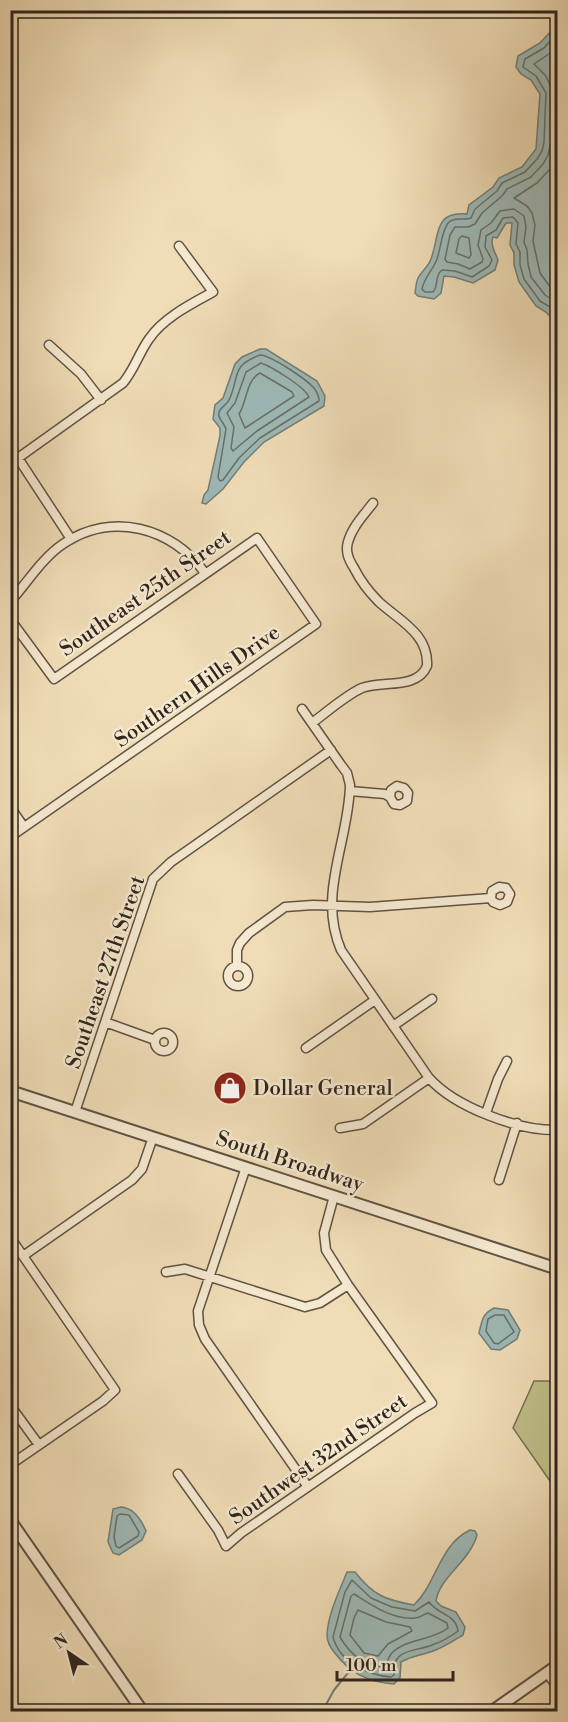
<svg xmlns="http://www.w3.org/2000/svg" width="568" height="1722" viewBox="0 0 568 1722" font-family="'Libre Bodoni',serif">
<rect width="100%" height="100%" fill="#f0ddb7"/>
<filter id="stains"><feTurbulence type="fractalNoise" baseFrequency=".00333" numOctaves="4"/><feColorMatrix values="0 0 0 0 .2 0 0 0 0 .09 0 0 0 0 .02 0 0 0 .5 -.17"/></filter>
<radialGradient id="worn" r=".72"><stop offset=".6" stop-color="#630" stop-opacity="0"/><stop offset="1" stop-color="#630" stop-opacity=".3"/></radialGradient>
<path fill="#c0bf89" stroke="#787253" stroke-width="1.5" d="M 534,1381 L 551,1381 L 557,1387 L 557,1491 L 513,1428 Z"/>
<path fill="#9ebab8" stroke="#727e7a" stroke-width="1.5" d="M 557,25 L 557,324 L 546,312 L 536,306 L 519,282 L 514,265 L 514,253 L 510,245 L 512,223 L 506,223 L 497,238 L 493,237 C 490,245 495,252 498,260 L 495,270 L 473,283 L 454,277 L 444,276 L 441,293 L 434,299 L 418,296 L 415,293 C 416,288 416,282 418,278 C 422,271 428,267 431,259 C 440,235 433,211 467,214 L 469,205 L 493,187 L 499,178 L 522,167 L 536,149 L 540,94 L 531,80 L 521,74 L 516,67 L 518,56 L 540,43 Z
M 260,349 L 266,349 L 317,381 L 325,396 L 324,406 L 264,442 L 244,462 L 223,489 L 206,504 L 202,503 L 204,495 L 208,490 L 220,436 L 220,428 L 213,419 L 215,405 L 223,398 L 235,364 L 242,357 Z
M 494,1308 L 508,1310 L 520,1330 L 517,1339 L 500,1350 L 491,1349 L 479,1333 C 482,1321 482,1314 494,1308 Z
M 121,1507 C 134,1508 141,1519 146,1531 L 142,1540 L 119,1555 L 113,1553 L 108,1542 L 113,1509 Z
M 470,1530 L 475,1531 L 477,1535 C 469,1563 440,1576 436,1601 L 441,1606 L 456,1612 L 465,1627 L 463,1635 C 453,1641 444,1647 433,1651 C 420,1656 414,1655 401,1662 L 400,1678 L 394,1684 C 367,1682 350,1673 334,1652 C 330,1647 327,1642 327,1635 C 328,1614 339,1592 347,1572 L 355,1572 C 373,1595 385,1600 414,1605 C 437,1583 439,1545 470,1530 Z"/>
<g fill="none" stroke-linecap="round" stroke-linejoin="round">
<path stroke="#67706a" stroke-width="1.5" d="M 558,32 L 544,48 L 525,59 L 523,67 L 536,76 L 546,93 L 544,142 L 542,151 L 537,159 L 525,172 L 502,183 L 497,191 L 475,209 L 471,218 C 464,221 454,216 448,223 C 441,233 441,248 437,259 C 433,270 424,278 422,289 L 425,292 L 433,292 C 439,286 434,276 442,270 L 455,271 L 472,277 L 489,266 L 492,260 L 485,247 L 486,236 L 496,230 L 503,218 L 513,217 L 518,223 L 516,244 L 520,252 L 520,265 L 524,279 L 540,301 L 550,307 L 558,315
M 558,45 L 549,54 L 534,64 L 546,76 L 553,92 L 551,142 L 548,155 L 543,164 L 531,177 L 507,189 L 502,196 L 482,213 L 475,224 L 468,227 L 455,227 L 450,235 L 445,259 L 447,262 L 458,264 L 470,269 L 482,262 L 483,259 L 478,245 L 481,230 L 491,223 L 500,211 L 514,209 L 524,216 L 526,227 L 524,242 L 527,250 L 528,264 L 531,277 L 545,295 L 558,304
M 558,155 L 551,168 L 537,183 L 514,198 L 527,206 L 532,213 L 535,225 L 533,241 L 540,273 L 551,288 L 558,292
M 462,236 L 469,238 L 471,255 L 469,258 L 456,253 L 459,239 Z
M 260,355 C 272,356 306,379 314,388 C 317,392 319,396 319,401 L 260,438 L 239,458 L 223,480 L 220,481 L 218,477 L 226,429 C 225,425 220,420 219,416 C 217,409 226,406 229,400 C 240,377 230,366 260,355 Z
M 261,363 C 272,367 305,387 309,397 L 257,431 L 233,451 L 231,448 L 234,427 L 227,413 L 235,403 L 246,372 Z
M 260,373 L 292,392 L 294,396 L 245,428 L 239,414 C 247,402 246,380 260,373 Z
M 495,1315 L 504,1315 L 514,1332 L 498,1344 L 494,1343 L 486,1331 L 488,1319 Z
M 120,1514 L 129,1515 L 139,1532 L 138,1536 L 119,1548 L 116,1546 L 114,1537 L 117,1516 Z
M 352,1580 L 371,1598 L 380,1602 L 392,1607 L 415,1611 L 429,1602 C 438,1615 456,1614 458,1631 C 450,1637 441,1642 432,1645 C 415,1652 391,1648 394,1675 L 391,1677 C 368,1675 340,1663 333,1637 L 345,1592 Z
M 354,1594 C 372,1605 392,1620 415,1618 C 420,1618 424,1614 428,1613 L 447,1623 L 448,1628 C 432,1641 403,1639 391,1654 C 388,1658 387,1663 385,1667 C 364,1665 351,1656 340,1637 L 351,1596 Z
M 358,1610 L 386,1622 L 410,1627 L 412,1631 L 388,1644 L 378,1656 L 364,1653 L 350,1635 L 354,1618 Z"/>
<path stroke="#727e7a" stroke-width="2" d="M 322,1712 L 334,1690 L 352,1668"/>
<g stroke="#605344" stroke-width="11">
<path id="minor" d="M 49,345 L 81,374 L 101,400
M 10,451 L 18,458 L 71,539
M 18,458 L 123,383 C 134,370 139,353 149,339 C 163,318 191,304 213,292 L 179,246
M 10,602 C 27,583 42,558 63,544 C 111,511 172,527 205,573
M 10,619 L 54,679 L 257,538 L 316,624 L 10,837
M 302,709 L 341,765 L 347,773 L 350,785 C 349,841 317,894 341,950 L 429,1078 C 455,1107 518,1131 558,1130
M 312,723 C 327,712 346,695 362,688 C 382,680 417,690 427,666 C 429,634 400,621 379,602 C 369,592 360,580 354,568 C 349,560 345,552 348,542 C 352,527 364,515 373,503
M 350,791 L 385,794 L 390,797 L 394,804 L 400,805 L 407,801 L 408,793 L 404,788 L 397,786 L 391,790 L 390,797
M 10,807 L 24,827
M 237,966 L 237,950 L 240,943 L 249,933 L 285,907 L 313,905 L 370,907 L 491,898 L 493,902 L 500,905 L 507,902 L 510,894 L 506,888 L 499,887 L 492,891 L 491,898
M228 976a10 10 0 1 1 20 0a10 10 0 1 1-20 0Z
M 105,1022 L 155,1040
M 393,1026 L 432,999
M155 1042a9 9 0 1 1 18 0a9 9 0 1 1-18 0Z
M 306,1048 L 375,1000
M 75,1112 L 153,879 L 171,862 L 331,750
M 486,1113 L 498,1079 L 507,1061
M 340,1128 L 363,1124 L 429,1078
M 246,1167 L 198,1311 L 199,1325 L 205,1339 L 308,1487
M 499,1180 L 517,1123
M 10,1237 L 115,1390 L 103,1401 L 10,1465
M 23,1256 L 132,1180 L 142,1169 L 153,1137
M 166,1272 L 185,1269 L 305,1307 L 320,1303 L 348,1285
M 10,1405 L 39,1445
M 178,1474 L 218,1530 L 226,1546 L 241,1533 L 415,1413 L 432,1403 L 348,1285 L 326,1250 L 324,1233 L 334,1196
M 547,1673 L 558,1688"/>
</g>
<g stroke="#605344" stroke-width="14">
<path id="tertiary" d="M 10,1091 L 558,1269
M 10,1520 L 143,1712
M 491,1712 L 558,1665"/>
</g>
<use href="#minor" stroke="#f5e9d0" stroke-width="8"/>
<use href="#tertiary" stroke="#f5e9d0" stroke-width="10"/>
</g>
<defs>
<g id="shop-disc" transform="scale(1.725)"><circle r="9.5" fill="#8f2418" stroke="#f5e9d0"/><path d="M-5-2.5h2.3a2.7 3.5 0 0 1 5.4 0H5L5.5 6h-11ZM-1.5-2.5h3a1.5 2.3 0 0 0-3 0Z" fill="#fff"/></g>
</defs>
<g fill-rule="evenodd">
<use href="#shop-disc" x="230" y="1088"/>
</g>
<g text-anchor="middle" stroke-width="5" stroke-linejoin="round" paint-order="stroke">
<g font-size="21" fill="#30251d" stroke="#f5e9d0">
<text transform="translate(145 593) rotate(-35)" y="7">Southeast 25th Street</text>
<text transform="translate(197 686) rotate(-35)" y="7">Southern Hills Drive</text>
<text transform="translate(105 972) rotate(-71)" y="7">Southeast 27th Street</text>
<text transform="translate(290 1161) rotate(18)" y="7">South Broadway</text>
<text transform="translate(318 1459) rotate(-35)" y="7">Southwest 32nd Street</text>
</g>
<g font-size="21" fill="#30251d" stroke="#f5e9d0" text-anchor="start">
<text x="253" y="1095">Dollar General</text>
</g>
</g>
<rect width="568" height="1722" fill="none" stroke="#f0ddb7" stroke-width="36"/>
<rect x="12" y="12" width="544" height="1698" fill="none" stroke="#30251d" stroke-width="3"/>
<rect x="18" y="18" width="532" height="1686" fill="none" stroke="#30251d" stroke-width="1.5"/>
<g transform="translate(69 1653) rotate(325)" stroke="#f5e9d0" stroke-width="4.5" paint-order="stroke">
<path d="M0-4.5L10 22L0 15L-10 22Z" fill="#30251d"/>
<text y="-9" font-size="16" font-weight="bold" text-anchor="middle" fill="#30251d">N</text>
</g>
<path d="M337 1671v9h116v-9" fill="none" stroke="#30251d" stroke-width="3"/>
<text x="346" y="1671" font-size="18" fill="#30251d" stroke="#f5e9d0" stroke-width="4.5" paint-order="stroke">100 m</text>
<rect width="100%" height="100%" filter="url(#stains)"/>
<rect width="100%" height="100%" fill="url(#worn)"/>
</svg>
